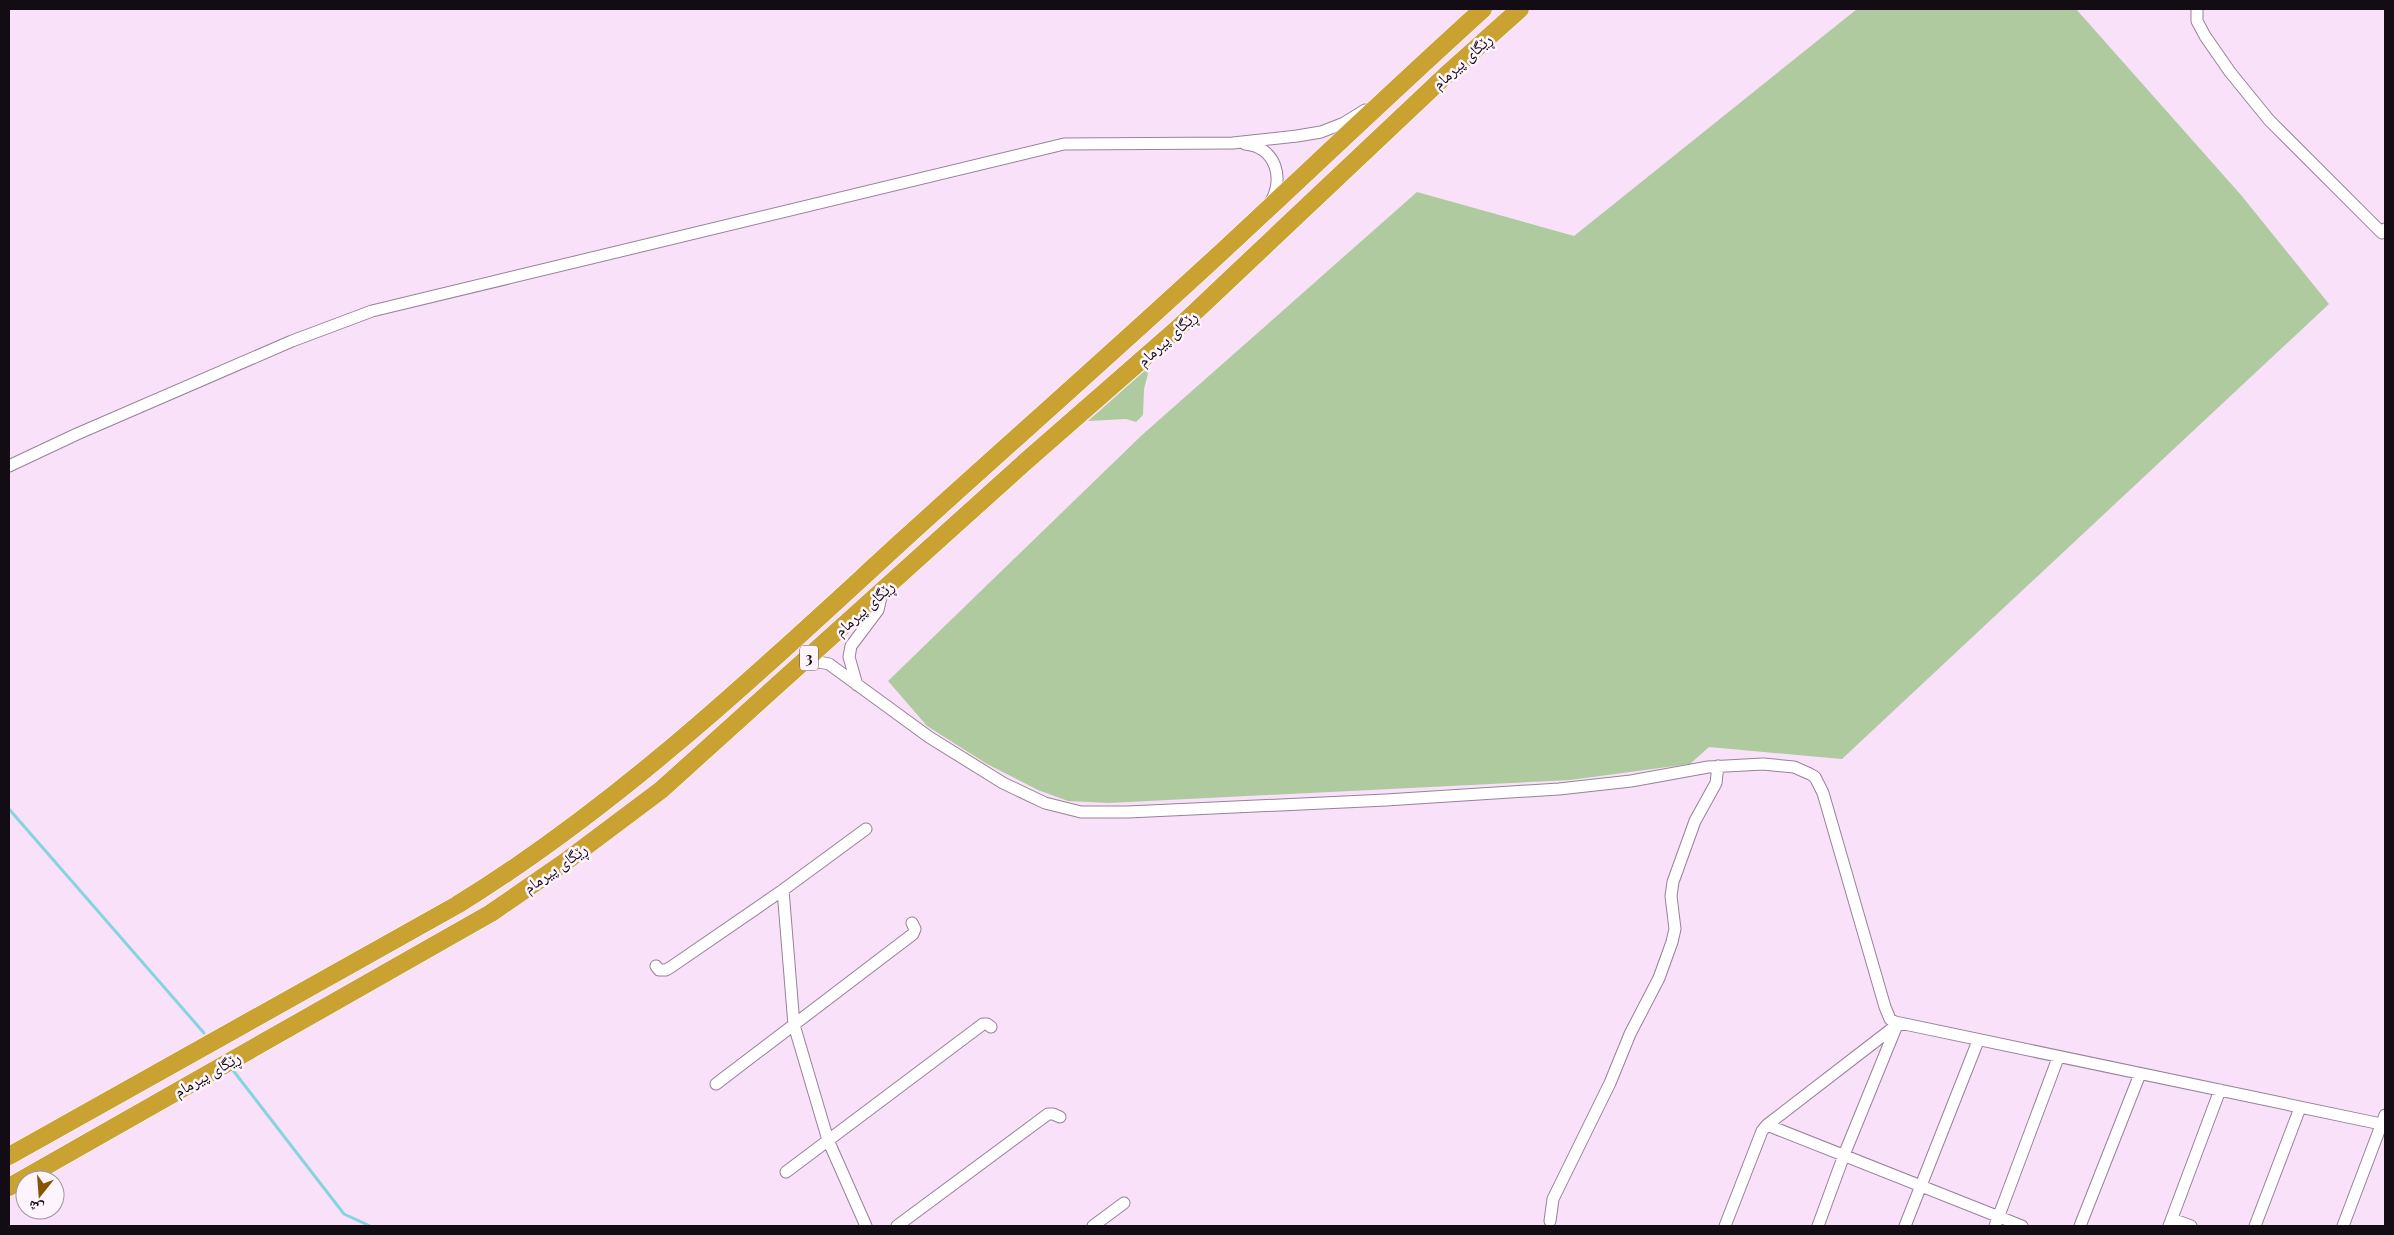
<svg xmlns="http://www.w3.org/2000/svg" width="2394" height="1235" viewBox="0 0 2394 1235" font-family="'Playfair Display','Noto Naskh Arabic',serif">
<rect width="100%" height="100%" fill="#f8e1f9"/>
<path fill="#b0caa0" d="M 1857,9 L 2076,9 L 2241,195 L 2329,304 L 1842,759 L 1709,747 L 1690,764 L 1570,780 L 1109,803 L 1068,801 L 1038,790 L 987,764 L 927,726 L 888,681 L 1142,435 L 1417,192 L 1574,236 Z
M 1150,366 L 1144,389 L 1143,415 L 1136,422 L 1126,419 L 1088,421 Z"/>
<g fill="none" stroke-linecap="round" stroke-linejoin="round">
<path stroke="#84d5dd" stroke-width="3" d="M 9,809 L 204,1033
M 232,1069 L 344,1214 L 370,1226"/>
<g stroke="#978298" stroke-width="13">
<path id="minor" d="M 2197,9 L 2197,21 L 2205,36 L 2230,72 L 2269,120 L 2382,233 L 2385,229
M 1245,144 C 1276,147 1285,179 1270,203
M 9,466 L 77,434 L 292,341 L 372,311 L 1064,144 L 1233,143 L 1297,136 L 1321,132 L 1344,123 L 1365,110
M 801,665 L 819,662 L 829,664 L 929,737 L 1003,783 L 1045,803 L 1081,812 L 1128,812 L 1386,800 L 1559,789 L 1631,781 L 1708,767 L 1763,764 L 1794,767 L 1810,774 L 1815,777 L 1823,793 L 1885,1007 L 1890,1019 L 1895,1022 L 2381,1124
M 857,685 L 849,657 L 851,646 L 878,610 L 882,593
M 656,966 L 659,970 L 666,970 L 671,967 L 783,890
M 716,1084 L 913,934 L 915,929 L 912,923
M 1767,1125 L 2022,1226
M 786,1172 L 983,1024 L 987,1024 L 991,1027
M 2172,1219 L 2191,1226
M 1550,1221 L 1553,1199 L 1610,1083 L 1630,1034 L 1659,978 L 1672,942 L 1675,929 L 1671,896 L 1673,882 L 1695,821 L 1716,783 L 1718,766
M 866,1226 L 828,1140 L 794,1025 L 783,890 L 866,829
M 897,1226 L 1048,1114 L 1053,1114 L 1060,1117
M 1093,1226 L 1124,1203
M 1725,1226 L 1762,1131 L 1767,1125 L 1898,1024
M 1818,1226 L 1844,1155 L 1897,1025
M 1905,1226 L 1978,1041
M 1995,1226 L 2058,1058
M 2080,1226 L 2140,1074
M 2169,1226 L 2220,1090
M 2255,1226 L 2300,1108
M 2343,1226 L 2385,1115"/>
</g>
<g stroke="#fff" stroke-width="19">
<path id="highway" d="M 9,1156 L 457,905 C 621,804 760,671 902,541 C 1010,443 1120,346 1227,247 C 1313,167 1397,87 1483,9
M 9,1187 L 491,913 L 565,862 L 661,790 L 1025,462 L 1177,329 L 1445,76 L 1520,9"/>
</g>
<use href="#minor" stroke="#fff" stroke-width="11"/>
<use href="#highway" stroke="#c9a231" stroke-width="18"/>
</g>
<g text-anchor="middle" stroke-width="5" stroke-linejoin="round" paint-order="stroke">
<rect fill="#fdf4fd" stroke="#59525a" stroke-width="1" x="800" y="645.5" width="18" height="25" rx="4"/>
<g font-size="15" font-weight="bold" fill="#130c14">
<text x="809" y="663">3</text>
</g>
<g font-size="16" fill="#130c14" stroke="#fdf4fd">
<text transform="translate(1462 61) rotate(-42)" y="6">ڕێگای پیرمام</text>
<text transform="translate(1167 338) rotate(-42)" y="6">ڕێگای پیرمام</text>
<text transform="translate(864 608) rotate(-42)" y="6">ڕێگای پیرمام</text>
<text transform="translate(555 868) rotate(-35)" y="6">ڕێگای پیرمام</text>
<text transform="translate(207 1074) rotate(-30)" y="6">ڕێگای پیرمام</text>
</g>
</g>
<rect width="2394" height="1235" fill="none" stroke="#130c14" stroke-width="20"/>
<g transform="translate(40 1195) rotate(197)"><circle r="24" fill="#fdf4fd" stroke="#9f97a0"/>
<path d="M0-4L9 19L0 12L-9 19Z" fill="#885400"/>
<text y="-8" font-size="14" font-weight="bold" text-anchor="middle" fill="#130c14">ش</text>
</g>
</svg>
